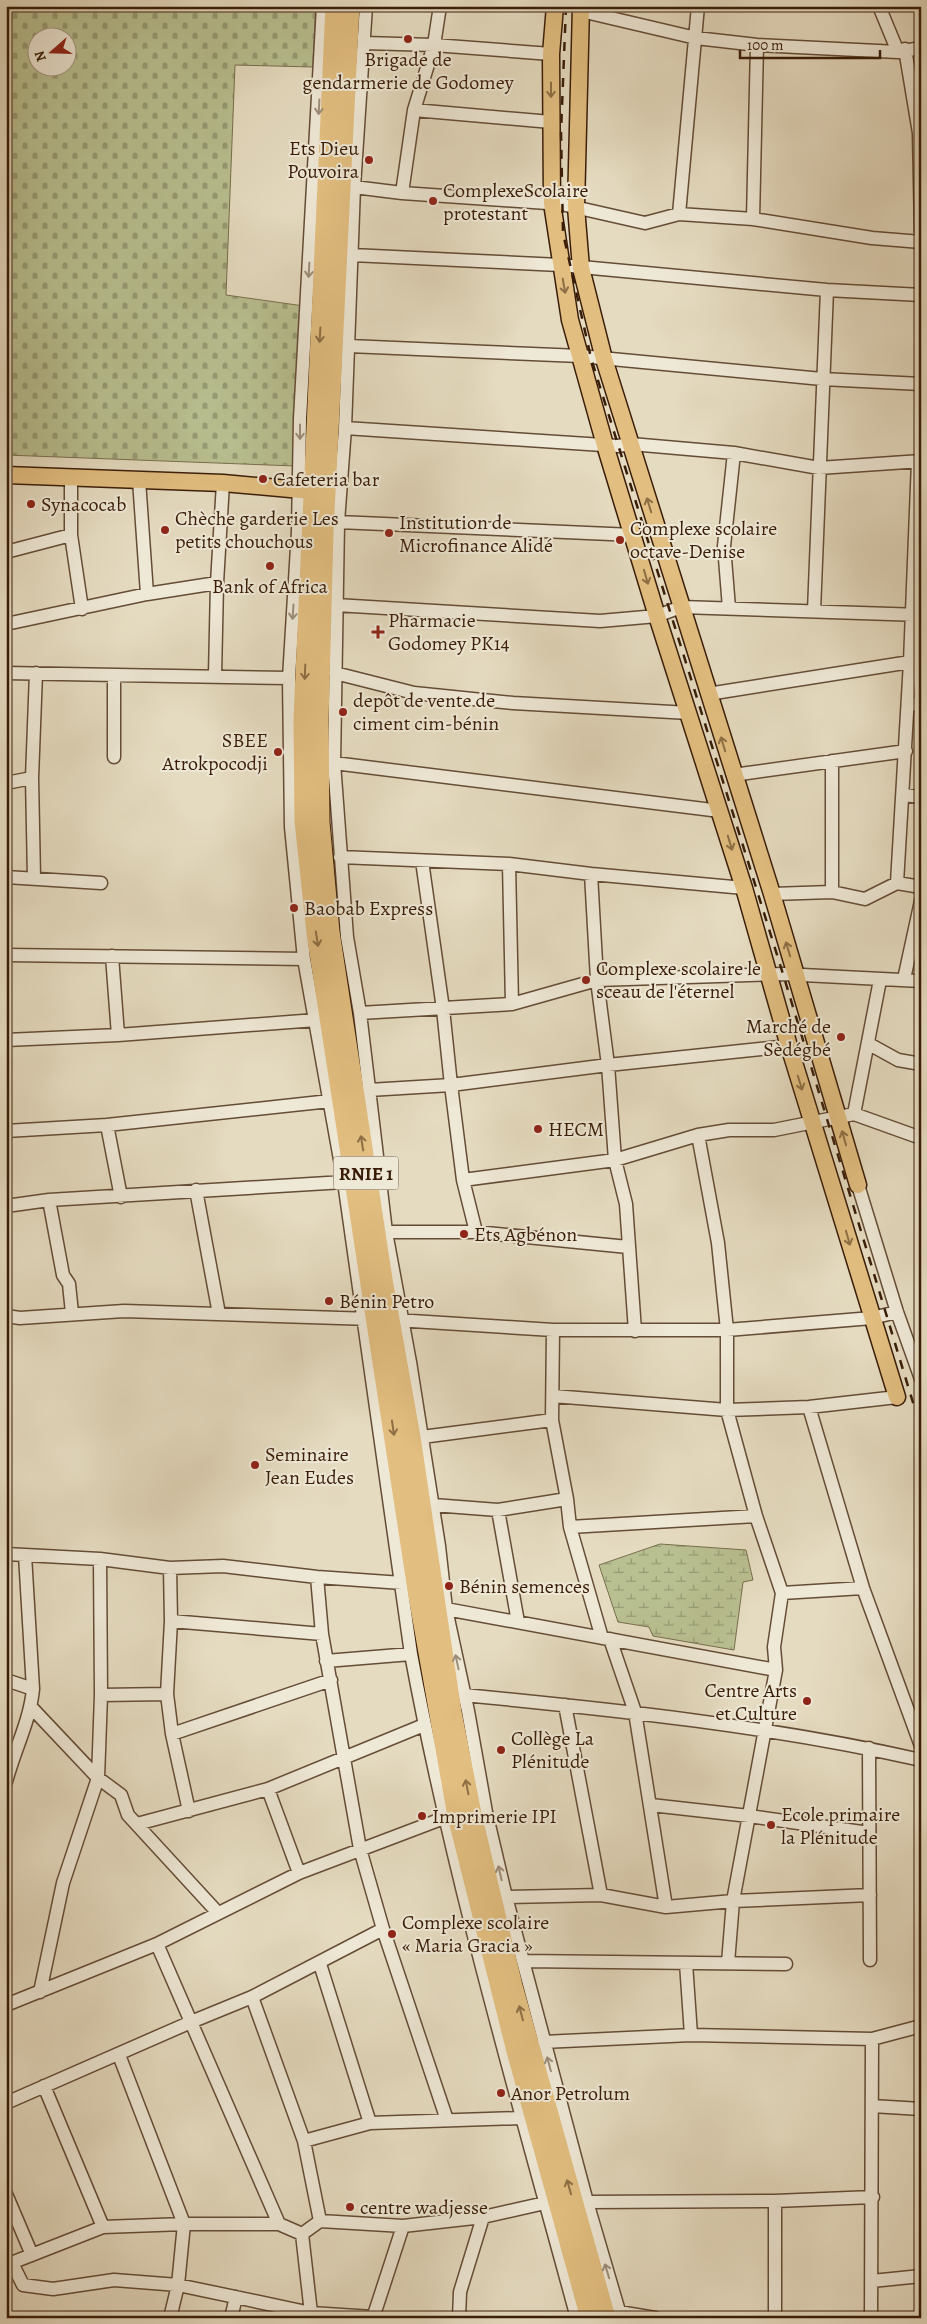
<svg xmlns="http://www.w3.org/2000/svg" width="927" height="2324" viewBox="0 0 927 2324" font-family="Alegreya,serif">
<defs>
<pattern id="wetland-marsh" width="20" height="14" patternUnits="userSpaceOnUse" patternTransform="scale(1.25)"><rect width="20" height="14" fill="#b8bf90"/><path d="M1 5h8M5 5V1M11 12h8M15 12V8" fill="none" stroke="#979b74"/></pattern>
<pattern id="cemetery-stones" width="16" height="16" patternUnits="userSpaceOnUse" patternTransform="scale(1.25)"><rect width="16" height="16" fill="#b8bf90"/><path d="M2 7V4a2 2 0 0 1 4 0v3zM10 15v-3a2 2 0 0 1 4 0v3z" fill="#979b74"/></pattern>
</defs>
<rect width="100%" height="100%" fill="#e5dbc0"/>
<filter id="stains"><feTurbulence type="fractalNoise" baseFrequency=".004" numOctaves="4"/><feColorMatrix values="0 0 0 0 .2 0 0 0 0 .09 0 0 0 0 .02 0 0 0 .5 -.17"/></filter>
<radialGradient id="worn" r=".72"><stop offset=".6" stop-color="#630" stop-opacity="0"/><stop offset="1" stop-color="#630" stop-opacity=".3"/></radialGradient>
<path fill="url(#wetland-marsh)" stroke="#796e4c" d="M 660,1544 L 746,1550 L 753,1580 L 743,1582 L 734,1650 L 653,1636 L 649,1627 L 618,1622 L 599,1565 Z"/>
<path fill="url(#cemetery-stones)" stroke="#796e4c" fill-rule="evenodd" d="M 6,6 L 316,6 L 313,67 L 235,65 L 226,295 L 304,306 L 295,466 L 6,455 ZM 38,38 L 68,38 L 68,68 L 38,68 Z"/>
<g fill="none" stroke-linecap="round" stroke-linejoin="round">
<g stroke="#654c36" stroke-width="15">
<path id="minor" d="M 323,6 L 300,419 L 298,531 L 289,678 L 291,827 L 304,959 L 344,1182 L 411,1654 C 453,1879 517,2097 577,2318
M 366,6 L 354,187 L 345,428 L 338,522 L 334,763 L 347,937 L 360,1013 L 386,1232 L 410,1362 L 439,1546 L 446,1609 L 468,1711 L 486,1812 L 506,1897 L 587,2202 L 621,2318
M 879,6 L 898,52
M 581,11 L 696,38 L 757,45 L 898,52 L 921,48
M 364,43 L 434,45 L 551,54
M 905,49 L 919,133 L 921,231
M 414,110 L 551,122
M 354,187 L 402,193 L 561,204 L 645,223 L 679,214 L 753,219 L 872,238 L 921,242
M 402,193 L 414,110 L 434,45 L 440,6
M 679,214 L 698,6
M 753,219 L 757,45
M 352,255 L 560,265 L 827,290 L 921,295
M 349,346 L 580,356 L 822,379 L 921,384
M 345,428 L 618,446 L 631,444 L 734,453 L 819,468 L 921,461
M 71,477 L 71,535 L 82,609
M 139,480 L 147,594
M 338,522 L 633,535
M 6,552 L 71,535
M 336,605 L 600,621 L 657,616 L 681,607 L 921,615
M 729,608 L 724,546 L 734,453
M 814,611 L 827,290
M 6,624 L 147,594 L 217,583
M 6,673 L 289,678
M 335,673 L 414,693 L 513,703 L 689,713
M 215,676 L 217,583 L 223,483
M 708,694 L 910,662
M 908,704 L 921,705
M 114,757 L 114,676
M 832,761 L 832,892
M 334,763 L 720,811
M 733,775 L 906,751
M 6,783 L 32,778
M 904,795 L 921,797
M 340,857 L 509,864 L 591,874 L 744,888
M 422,861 L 443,1009 L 451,1085 L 463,1180 L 476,1232
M 509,864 L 512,1004
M 591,874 L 597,980 L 608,1065 L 615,1160 L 626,1204 L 635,1331
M 6,877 L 101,883
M 34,878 L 32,778 L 36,673
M 897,883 L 910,662 L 918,461
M 772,894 L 832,892 L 865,899 L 897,883 L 921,887
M 6,955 L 304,959
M 112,956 L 118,1035
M 904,979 L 921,901
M 360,1013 L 512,1004 L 597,980 L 783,974 L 921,981
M 6,1040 L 118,1035 L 316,1020
M 869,1044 L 898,1060 L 921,1064
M 369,1090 L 451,1085 L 608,1065 L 789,1046
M 854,1114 L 880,980
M 107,1125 L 121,1197
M 6,1131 L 107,1125 L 330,1101
M 698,1135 L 718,1243 L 727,1330 L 727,1410 L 756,1516 L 782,1593 L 774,1647 L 776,1670 L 733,1901 L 728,1963
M 463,1180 L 615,1160 L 698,1135 L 729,1130 L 774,1130 L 854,1114 L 921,1138
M 858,1185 L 897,1312 L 921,1379
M 196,1190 L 219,1314
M 49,1200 L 63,1275 L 69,1284 L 72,1313
M 6,1206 L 49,1200 L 344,1182
M 386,1232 L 476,1232 L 628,1247
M 6,1316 L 20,1318 L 124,1311 L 371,1319
M 396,1320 L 553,1330 L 727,1330 L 872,1318 L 897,1312
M 553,1330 L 552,1420 L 567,1499 L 570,1527 L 602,1638
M 553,1396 L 727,1410 L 809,1407 L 897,1397
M 809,1407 L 863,1588 L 921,1746
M 422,1437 L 552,1420
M 433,1505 L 498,1510 L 567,1499
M 498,1510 L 518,1622
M 570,1527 L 756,1516
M 6,1554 L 100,1559 L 170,1568 L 223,1566 L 317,1577 L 402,1583
M 170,1568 L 171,1621 L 167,1694 L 172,1734 L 189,1811
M 317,1577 L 322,1634 L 360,1849 L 383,1929 L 447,2120
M 782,1593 L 863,1588
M 446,1609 L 776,1670
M 171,1621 L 322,1634
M 610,1639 L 635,1712 L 666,1907
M 326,1661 L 411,1654
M 6,1680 L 33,1689
M 101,1695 L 167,1694
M 464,1695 C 618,1710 770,1726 921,1760
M 565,1705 L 601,1895
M 31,1707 L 98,1778 L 121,1795 L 128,1815 L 218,1913
M 172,1734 L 331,1680
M 869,1748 L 870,1960
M 6,1782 C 14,1751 30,1721 33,1689 L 25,1555
M 268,1789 L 299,1873
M 651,1805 L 749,1816 L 869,1833
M 137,1824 L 268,1789 L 424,1725
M 506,1897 L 601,1895 L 666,1907 L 733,1901 L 870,1895
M 157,1944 L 279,2224
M 523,1961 L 786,1964
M 686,1963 L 691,2035
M 320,1964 L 370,2123
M 40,1992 L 63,1883 L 98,1778 L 101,1695 L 100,1559
M 252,1997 L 304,2141 L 320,2221
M 6,2005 L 157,1944 L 299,1873 L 444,1818
M 543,2042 L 691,2035 L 872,2039 L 921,2026
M 119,2055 L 184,2224 L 178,2285 L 170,2318
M 44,2086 L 103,2227
M 6,2103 L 191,2022 L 252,1997 L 383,1929
M 872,2106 L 921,2109
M 304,2141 L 370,2123 L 520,2118
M 6,2194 L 32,2255
M 775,2201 L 775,2318
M 587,2202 L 775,2201 L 873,2197
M 302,2234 L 320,2221 L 403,2226 L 483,2217 L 545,2203
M 302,2234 L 311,2313 L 310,2318
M 12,2263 L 23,2285 L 53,2289 L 114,2280 L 178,2285 L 311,2313 L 373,2317
M 6,2265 L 103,2227 L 184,2224 L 279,2224 L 302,2234
M 872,2281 L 921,2276
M 619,2312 L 655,2318
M 231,2318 L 236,2297
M 373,2318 L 403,2226
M 459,2318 L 460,2292 L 483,2217
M 871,2318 L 872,2039"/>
</g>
<g stroke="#3a1d08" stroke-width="19">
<path id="major" d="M 555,6 L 551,54 L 552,203 L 570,320 L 605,445 L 657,616 L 744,888 L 789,1046 L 897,1397
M 581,6 L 576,207 L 581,268 L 604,359 L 772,894 L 858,1185
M 6,475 L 223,483 L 312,491"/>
</g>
<g stroke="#3a1d08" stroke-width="21">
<path id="highway" d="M 335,6 L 303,718 L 304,821 L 316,933 L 418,1596 L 457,1816 L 516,2051 L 590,2318
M 350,6 L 324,532 L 319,721 L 320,822 L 330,932 L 384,1286 L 411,1437 L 452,1712 L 472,1814 L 513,1986 L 606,2318"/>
</g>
<use href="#minor" stroke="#eee8d6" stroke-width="12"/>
<use href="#major" stroke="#e2be80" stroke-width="16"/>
<use href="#highway" stroke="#e2be80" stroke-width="19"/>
<path stroke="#3a1d08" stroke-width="2.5" stroke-dasharray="9 9" stroke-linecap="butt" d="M 566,6 L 561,132 L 563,233 L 591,358 L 783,974 L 921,1429"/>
</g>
<defs><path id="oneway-shaft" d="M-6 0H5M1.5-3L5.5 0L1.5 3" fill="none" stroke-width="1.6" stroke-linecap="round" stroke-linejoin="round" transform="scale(1.25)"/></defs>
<g stroke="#8e6e44">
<use href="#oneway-shaft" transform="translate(551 90) rotate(90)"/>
<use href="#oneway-shaft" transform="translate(564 286) rotate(80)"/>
<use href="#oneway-shaft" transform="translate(320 335) rotate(93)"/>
<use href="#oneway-shaft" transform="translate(649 505) rotate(-107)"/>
<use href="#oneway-shaft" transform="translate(646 577) rotate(74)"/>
<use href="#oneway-shaft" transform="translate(305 672) rotate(92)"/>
<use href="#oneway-shaft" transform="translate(723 744) rotate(-107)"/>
<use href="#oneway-shaft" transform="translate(730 843) rotate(73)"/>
<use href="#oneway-shaft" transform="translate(317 939) rotate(81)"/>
<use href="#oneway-shaft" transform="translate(788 949) rotate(-107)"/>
<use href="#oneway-shaft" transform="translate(800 1083) rotate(73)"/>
<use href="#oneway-shaft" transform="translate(844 1138) rotate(-106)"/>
<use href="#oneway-shaft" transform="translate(362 1143) rotate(-99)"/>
<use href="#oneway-shaft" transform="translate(848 1238) rotate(74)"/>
<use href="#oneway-shaft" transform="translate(393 1428) rotate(82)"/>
<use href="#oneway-shaft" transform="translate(467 1787) rotate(-101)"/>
<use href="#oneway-shaft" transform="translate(521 2013) rotate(-105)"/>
<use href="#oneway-shaft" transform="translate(569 2187) rotate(-106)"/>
</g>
<g stroke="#9d8d79">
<use href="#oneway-shaft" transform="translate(319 107) rotate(93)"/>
<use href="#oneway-shaft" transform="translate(309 270) rotate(93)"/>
<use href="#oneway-shaft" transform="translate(300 432) rotate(90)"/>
<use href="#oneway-shaft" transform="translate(293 612) rotate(94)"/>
<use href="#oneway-shaft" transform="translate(457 1662) rotate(-102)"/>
<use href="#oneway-shaft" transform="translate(500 1873) rotate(-103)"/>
<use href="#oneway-shaft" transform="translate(549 2064) rotate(-105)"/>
<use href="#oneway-shaft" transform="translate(607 2271) rotate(-107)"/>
</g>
<g fill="#8f2418" stroke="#eee8d6" stroke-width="2">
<circle cx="408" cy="39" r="5"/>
<circle cx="369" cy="160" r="5"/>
<circle cx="433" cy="201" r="5"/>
<circle cx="263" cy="479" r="5"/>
<circle cx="31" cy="504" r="5"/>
<circle cx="165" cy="530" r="5"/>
<circle cx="389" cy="533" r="5"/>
<circle cx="620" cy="540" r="5"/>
<circle cx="270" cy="566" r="5"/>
<path d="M375.5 624.5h5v5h5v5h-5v5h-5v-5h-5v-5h5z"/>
<circle cx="343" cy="712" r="5"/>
<circle cx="278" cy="752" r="5"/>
<circle cx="294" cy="908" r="5"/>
<circle cx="586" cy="980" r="5"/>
<circle cx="841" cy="1037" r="5"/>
<circle cx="538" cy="1129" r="5"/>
<circle cx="464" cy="1234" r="5"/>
<circle cx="329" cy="1301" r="5"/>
<circle cx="255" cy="1465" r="5"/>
<circle cx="449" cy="1586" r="5"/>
<circle cx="807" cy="1701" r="5"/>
<circle cx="501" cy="1750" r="5"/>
<circle cx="422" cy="1816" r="5"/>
<circle cx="771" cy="1825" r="5"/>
<circle cx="392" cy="1934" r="5"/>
<circle cx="501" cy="2093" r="5"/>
<circle cx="350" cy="2207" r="5"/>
</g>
<g text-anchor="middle" stroke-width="4" stroke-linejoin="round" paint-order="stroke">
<rect fill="#eee8d6" stroke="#705a46" stroke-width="1" x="333.5" y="1156.5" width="65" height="33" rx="4"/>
<g font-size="19" font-weight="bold" fill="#3a1d08">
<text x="366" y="1180">RNIE 1</text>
</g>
<g font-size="20" fill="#3a1d08" stroke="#eee8d6" text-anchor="start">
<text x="408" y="66" text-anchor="middle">Brigade de<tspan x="408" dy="23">gendarmerie de Godomey</tspan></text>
<text x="359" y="155" text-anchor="end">Ets Dieu<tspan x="359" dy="23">Pouvoira</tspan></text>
<text x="443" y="197">ComplexeScolaire<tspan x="443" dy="23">protestant</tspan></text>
<text x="273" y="486">Cafeteria bar</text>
<text x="41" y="511">Synacocab</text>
<text x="175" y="525">Chèche garderie Les<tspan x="175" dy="23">petits chouchous</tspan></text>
<text x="399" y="529">Institution de<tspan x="399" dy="23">Microfinance Alidé</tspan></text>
<text x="630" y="535">Complexe scolaire<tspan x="630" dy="23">octave-Denise</tspan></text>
<text x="270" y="593" text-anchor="middle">Bank of Africa</text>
<text x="388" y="627">Pharmacie<tspan x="388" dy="23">Godomey PK14</tspan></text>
<text x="353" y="707">depôt de vente de<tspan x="353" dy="23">ciment cim-bénin</tspan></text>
<text x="268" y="747" text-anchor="end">SBEE<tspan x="268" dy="23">Atrokpocodji</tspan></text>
<text x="304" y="915">Baobab Express</text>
<text x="596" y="975">Complexe scolaire le<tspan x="596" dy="23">sceau de l'éternel</tspan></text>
<text x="831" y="1033" text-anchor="end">Marché de<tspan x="831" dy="23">Sèdégbé</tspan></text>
<text x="548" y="1136">HECM</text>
<text x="474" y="1241">Ets Agbénon</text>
<text x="339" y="1308">Bénin Petro</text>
<text x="265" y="1461">Seminaire<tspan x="265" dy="23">Jean Eudes</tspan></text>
<text x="459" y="1593">Bénin semences</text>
<text x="797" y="1697" text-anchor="end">Centre Arts<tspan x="797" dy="23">et Culture</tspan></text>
<text x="511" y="1745">Collège La<tspan x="511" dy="23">Plénitude</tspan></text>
<text x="781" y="1821">Ecole primaire<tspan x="781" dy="23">la Plénitude</tspan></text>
<text x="432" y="1823">Imprimerie IPI</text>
<text x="402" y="1929">Complexe scolaire<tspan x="402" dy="23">« Maria Gracia »</tspan></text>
<text x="511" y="2100">Anor Petrolum</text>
<text x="360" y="2214">centre wadjesse</text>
</g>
</g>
<rect width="927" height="2324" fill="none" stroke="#e5dbc0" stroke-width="25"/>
<rect x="8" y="8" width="912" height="2309" fill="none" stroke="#3a1d08" stroke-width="2.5"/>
<rect x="12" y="12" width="902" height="2299" fill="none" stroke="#3a1d08"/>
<g transform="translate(52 52) rotate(250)"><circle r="24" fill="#eee8d6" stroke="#a69784"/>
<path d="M0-4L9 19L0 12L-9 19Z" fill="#8f2418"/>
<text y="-8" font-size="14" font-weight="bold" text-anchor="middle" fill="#3a1d08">N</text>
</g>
<path d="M740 50v8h140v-8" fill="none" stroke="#3a1d08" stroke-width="2.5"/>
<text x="747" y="50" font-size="15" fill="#3a1d08" stroke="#eee8d6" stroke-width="4" paint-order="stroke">100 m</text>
<rect width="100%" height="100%" filter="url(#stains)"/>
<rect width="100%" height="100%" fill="url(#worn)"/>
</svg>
